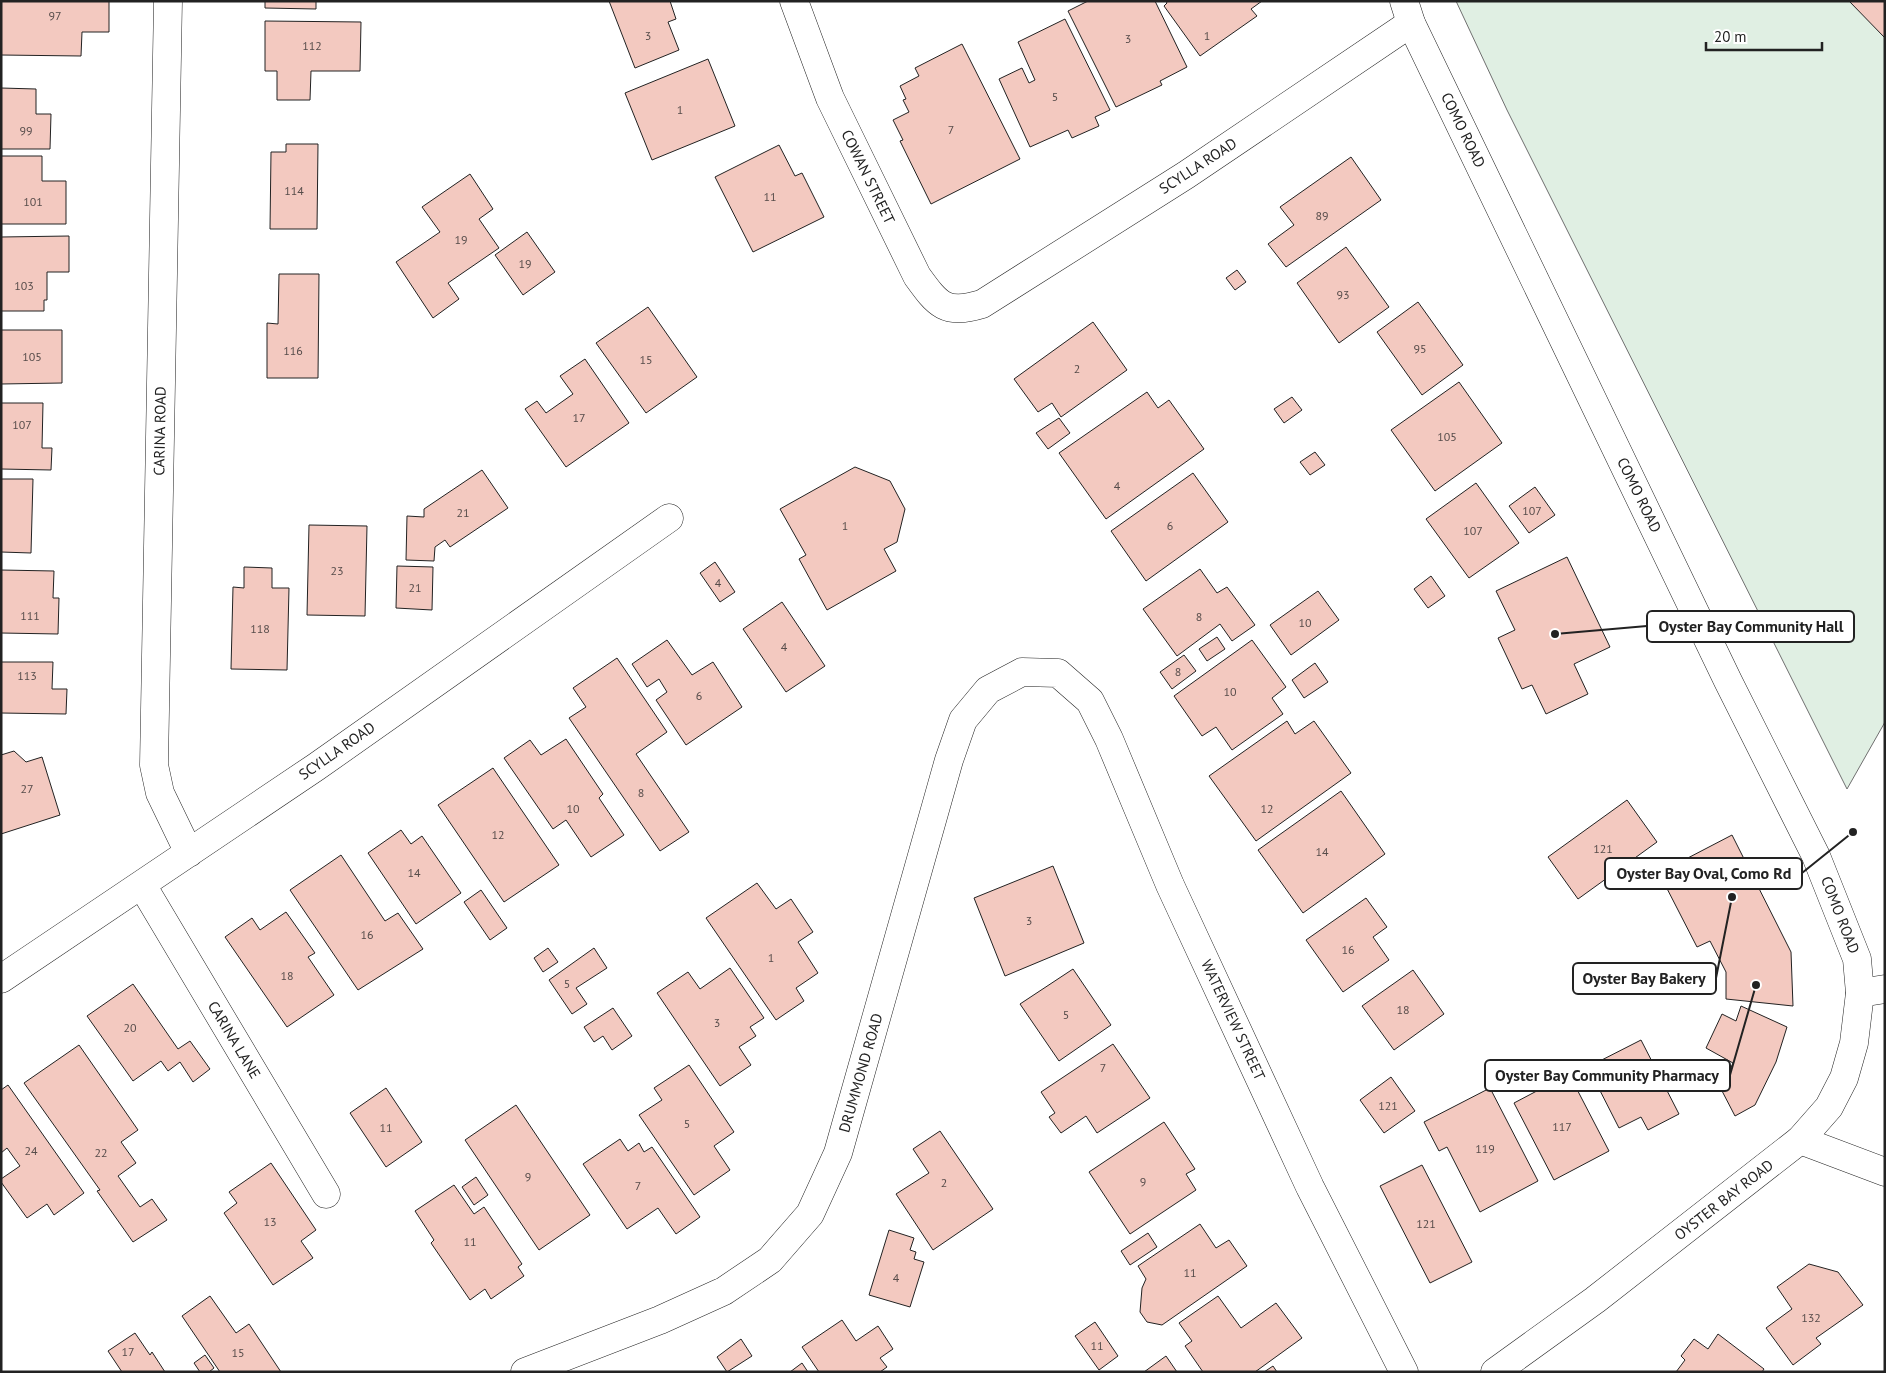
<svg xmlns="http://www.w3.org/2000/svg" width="1886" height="1373" viewBox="0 0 1886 1373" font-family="'PT Sans',sans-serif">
<rect width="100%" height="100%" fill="#fff"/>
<path fill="#e0efe3" stroke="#6f6f6f" d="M 1456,1 L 1885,1 L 1885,722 L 1847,789 L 1507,110 Z"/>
<path fill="#f3c9c0" stroke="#222" d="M 1,1 L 109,1 L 109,32 L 82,32 L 81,56 L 1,55 Z
M 265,1 L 316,1 L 316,9 L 265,8 Z
M 609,1 L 670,1 L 676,19 L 668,22 L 679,50 L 635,68 Z
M 1088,1 L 1155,1 L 1187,67 L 1160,81 L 1162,85 L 1116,107 L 1068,11 Z
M 1166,1 L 1262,1 L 1251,9 L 1257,16 L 1200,56 L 1164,6 L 1167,3 Z
M 1849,1 L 1885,1 L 1885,38 Z
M 1065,19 L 1110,110 L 1095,117 L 1099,126 L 1072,138 L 1068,130 L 1030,147 L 999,79 L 1022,68 L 1029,83 L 1035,80 L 1018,42 Z
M 265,21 L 361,22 L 360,71 L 311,71 L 310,100 L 277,100 L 277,71 L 265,71 Z
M 962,44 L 1020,159 L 931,204 L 900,141 L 903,140 L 893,120 L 909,112 L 903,100 L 906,99 L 900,86 L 919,76 L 915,68 Z
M 708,59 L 735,126 L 652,160 L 625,93 Z
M 1,88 L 36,89 L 36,114 L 51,114 L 50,149 L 1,149 Z
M 286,144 L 318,144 L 317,229 L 270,229 L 271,152 L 286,152 Z
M 779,145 L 795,176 L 802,173 L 824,217 L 753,252 L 715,177 Z
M 1,156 L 42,156 L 42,181 L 66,181 L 66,224 L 1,224 Z
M 1351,157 L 1381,200 L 1286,267 L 1268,244 L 1294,225 L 1280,207 Z
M 470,174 L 493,209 L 479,219 L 499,248 L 448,283 L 459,299 L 433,318 L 396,262 L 440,232 L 422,207 Z
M 527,232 L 555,272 L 523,295 L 495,255 Z
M 69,236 L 69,272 L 47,272 L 47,300 L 44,300 L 44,311 L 1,311 L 1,237 Z
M 1346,247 L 1389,307 L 1339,343 L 1297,283 Z
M 1237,270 L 1246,282 L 1235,290 L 1226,278 Z
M 279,274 L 319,274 L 318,378 L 267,378 L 267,323 L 278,324 Z
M 1418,302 L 1463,365 L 1422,395 L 1377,332 Z
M 648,307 L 697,377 L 646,413 L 596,343 Z
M 1093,322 L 1127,370 L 1061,417 L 1052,403 L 1038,412 L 1014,379 Z
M 1,330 L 62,330 L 62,383 L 1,384 Z
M 585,359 L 629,423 L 566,467 L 525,409 L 537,401 L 546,413 L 573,394 L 560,376 Z
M 1459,382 L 1502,443 L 1435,491 L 1391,430 Z
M 1147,392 L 1158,408 L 1169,400 L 1204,449 L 1106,519 L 1059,453 Z
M 1292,397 L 1302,410 L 1284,423 L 1274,409 Z
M 1,403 L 43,403 L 42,448 L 52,448 L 51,470 L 1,469 Z
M 1059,418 L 1070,433 L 1048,449 L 1036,433 Z
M 1315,452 L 1325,465 L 1310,475 L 1300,462 Z
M 855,467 L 890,481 L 905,509 L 897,542 L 884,549 L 896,571 L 827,610 L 799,559 L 806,555 L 780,509 Z
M 482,470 L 508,508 L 450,547 L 445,540 L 435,547 L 434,561 L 406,560 L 407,516 L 424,517 L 424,509 Z
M 1193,473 L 1228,522 L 1146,581 L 1111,531 Z
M 1,479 L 33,479 L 31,553 L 1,552 Z
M 1476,483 L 1519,543 L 1469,578 L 1426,519 Z
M 1535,487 L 1555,515 L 1529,533 L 1509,506 Z
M 309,525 L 367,526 L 365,616 L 307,615 Z
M 1567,557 L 1610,647 L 1574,664 L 1588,694 L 1546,714 L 1532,685 L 1522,689 L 1498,638 L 1515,630 L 1496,591 Z
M 715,562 L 735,592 L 720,602 L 700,573 Z
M 397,566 L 433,567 L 432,610 L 396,608 Z
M 244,567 L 272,568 L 272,588 L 289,588 L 287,670 L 231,669 L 233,587 L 244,588 Z
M 1200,569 L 1217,593 L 1227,587 L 1255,625 L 1232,641 L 1220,624 L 1177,656 L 1143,609 Z
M 1,570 L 54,571 L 53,598 L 59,598 L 58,634 L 1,633 Z
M 1431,576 L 1445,596 L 1428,608 L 1414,589 Z
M 1318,591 L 1339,620 L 1291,655 L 1270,625 Z
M 782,602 L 825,666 L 786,692 L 743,629 Z
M 1217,637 L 1225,649 L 1207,661 L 1199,649 Z
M 667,640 L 692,675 L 713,662 L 742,707 L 686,745 L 656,700 L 667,692 L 659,679 L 647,687 L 632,664 Z
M 1252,640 L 1286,687 L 1272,698 L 1283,714 L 1232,750 L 1216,727 L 1202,736 L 1174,696 Z
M 1184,655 L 1196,671 L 1172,689 L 1160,672 Z
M 617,658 L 667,732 L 636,754 L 689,832 L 660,851 L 569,718 L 586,707 L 573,688 Z
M 1,662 L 53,662 L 52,689 L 67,689 L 66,714 L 1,713 Z
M 1315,663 L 1328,682 L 1304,698 L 1292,680 Z
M 1287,721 L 1295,734 L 1314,721 L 1351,773 L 1256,841 L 1209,776 Z
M 566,739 L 603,794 L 599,798 L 624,835 L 591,857 L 566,820 L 553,829 L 504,758 L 530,740 L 541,755 Z
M 14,751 L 26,762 L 42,757 L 60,815 L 1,834 L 1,755 Z
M 493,768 L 559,865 L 504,902 L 438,805 Z
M 1341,791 L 1385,854 L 1303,913 L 1258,850 Z
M 1627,800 L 1657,842 L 1578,899 L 1548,857 Z
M 401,830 L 411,844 L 422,836 L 461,893 L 416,924 L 368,853 Z
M 1732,835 L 1791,952 L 1793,1006 L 1726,999 L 1726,972 L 1710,941 L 1697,947 L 1659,873 Z
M 341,855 L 385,921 L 398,913 L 423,949 L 358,990 L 290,890 Z
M 1053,866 L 1084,943 L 1005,976 L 974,898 Z
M 757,883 L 776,909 L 791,899 L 813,932 L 798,942 L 818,973 L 796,988 L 804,1001 L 776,1020 L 706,918 Z
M 481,890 L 507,928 L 490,940 L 464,902 Z
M 1366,898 L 1387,927 L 1373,937 L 1389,960 L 1343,992 L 1306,940 Z
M 286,912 L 315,953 L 308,957 L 334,995 L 287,1027 L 225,937 L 252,918 L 260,930 Z
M 548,948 L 558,962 L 543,972 L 534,958 Z
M 594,948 L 607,968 L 576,988 L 587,1004 L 572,1014 L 549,980 Z
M 730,968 L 764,1018 L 750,1027 L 756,1036 L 739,1047 L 751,1065 L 720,1086 L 657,993 L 688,972 L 700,989 Z
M 1073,969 L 1111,1025 L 1059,1061 L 1020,1004 Z
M 1413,970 L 1444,1014 L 1394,1050 L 1362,1006 Z
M 133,984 L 178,1049 L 190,1041 L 210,1069 L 193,1082 L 180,1062 L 168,1071 L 161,1061 L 133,1081 L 87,1016 Z
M 1741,1006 L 1787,1027 L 1776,1062 L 1755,1105 L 1735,1116 L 1721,1089 L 1733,1063 L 1706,1048 L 1722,1014 L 1736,1021 Z
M 613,1008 L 632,1036 L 612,1050 L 603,1036 L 594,1042 L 584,1027 Z
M 1641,1040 L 1679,1114 L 1648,1130 L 1641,1117 L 1619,1128 L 1588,1067 Z
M 1113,1044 L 1150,1098 L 1097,1133 L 1086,1116 L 1061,1133 L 1049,1117 L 1055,1113 L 1041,1092 Z
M 79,1045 L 138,1130 L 121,1142 L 136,1163 L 118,1176 L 140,1207 L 152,1199 L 167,1220 L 133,1242 L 97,1191 L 100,1190 L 24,1083 Z
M 689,1065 L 734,1132 L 714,1146 L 730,1170 L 694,1195 L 639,1115 L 662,1100 L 654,1088 Z
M 1569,1074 L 1609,1151 L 1554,1180 L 1514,1103 Z
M 1391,1077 L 1415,1111 L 1384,1133 L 1360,1100 Z
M 8,1085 L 84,1193 L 54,1215 L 47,1204 L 27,1218 L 1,1182 L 1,1179 L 20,1166 L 7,1148 L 1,1153 L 1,1090 Z
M 386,1088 L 422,1142 L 386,1167 L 350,1113 Z
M 1490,1088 L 1538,1181 L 1480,1212 L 1447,1147 L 1439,1151 L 1424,1122 Z
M 516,1105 L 590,1215 L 539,1250 L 465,1140 Z
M 1164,1122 L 1195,1169 L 1186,1174 L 1196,1190 L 1130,1234 L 1089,1172 Z
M 940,1131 L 993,1209 L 933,1250 L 896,1194 L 929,1173 L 913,1149 Z
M 620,1139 L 628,1151 L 639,1143 L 644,1152 L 652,1147 L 700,1217 L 676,1234 L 658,1208 L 627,1229 L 583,1164 Z
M 271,1163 L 316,1230 L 301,1241 L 313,1258 L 273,1285 L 224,1213 L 237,1203 L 229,1192 Z
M 1422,1165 L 1472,1262 L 1430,1283 L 1380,1186 Z
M 476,1177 L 488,1195 L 474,1205 L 462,1187 Z
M 454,1185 L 474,1214 L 484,1207 L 522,1264 L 518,1267 L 524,1276 L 491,1299 L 485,1289 L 470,1300 L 431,1243 L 434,1240 L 415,1211 Z
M 1200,1224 L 1216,1248 L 1229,1240 L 1247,1266 L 1162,1325 L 1147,1322 L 1140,1312 L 1142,1288 L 1146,1279 L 1138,1266 Z
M 889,1230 L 914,1238 L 910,1250 L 916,1252 L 914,1259 L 924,1262 L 910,1307 L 869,1295 Z
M 1148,1233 L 1157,1247 L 1130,1265 L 1121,1251 Z
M 1809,1264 L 1838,1272 L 1863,1305 L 1816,1338 L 1821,1344 L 1793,1365 L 1766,1328 L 1792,1309 L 1777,1287 Z
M 210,1296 L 236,1333 L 249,1324 L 281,1372 L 220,1372 L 182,1316 Z
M 1218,1296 L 1241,1328 L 1276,1303 L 1302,1338 L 1255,1372 L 1203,1372 L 1185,1346 L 1192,1341 L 1179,1323 Z
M 842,1320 L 856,1341 L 878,1326 L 893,1349 L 880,1358 L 887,1367 L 880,1372 L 819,1372 L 802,1347 Z
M 1095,1322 L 1118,1356 L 1099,1370 L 1075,1336 Z
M 135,1333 L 150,1355 L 152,1352 L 165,1372 L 122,1372 L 108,1351 Z
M 1718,1334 L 1764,1369 L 1762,1372 L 1676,1372 L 1685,1360 L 1681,1356 L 1694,1339 L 1708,1349 Z
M 741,1339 L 752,1356 L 727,1372 L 717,1357 Z
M 205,1355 L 214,1368 L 209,1372 L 200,1372 L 194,1363 Z
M 1166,1356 L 1177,1372 L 1144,1372 Z
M 802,1363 L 808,1372 L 790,1372 Z
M 1273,1366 L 1277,1372 L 1264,1372 Z"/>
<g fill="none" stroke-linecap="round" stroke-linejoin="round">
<g stroke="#222" stroke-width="29">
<path id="minor" d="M 168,1 L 154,765 L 160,793 L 189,853
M 794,1 L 830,98 L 917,276 C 938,305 945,315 982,304 L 1186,175 L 1411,23
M 142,885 L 326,1194
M 1,979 L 316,767 L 669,518
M 1860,993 L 1885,989
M 1800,1140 L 1885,1172
M 525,1372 L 660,1320 L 724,1291 L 770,1260 L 810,1214 L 838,1153 L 949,760 L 963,720 L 988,690 L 1022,672 L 1058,673 L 1090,701 L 1109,739 L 1170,885 L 1310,1187 L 1404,1372"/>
</g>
<g stroke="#222" stroke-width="29">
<path id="tertiary" d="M 1404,1 L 1411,23 L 1728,681 L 1816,856 L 1857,959 L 1860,993 L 1854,1043 L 1844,1078 L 1829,1107 L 1800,1140 L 1595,1300 L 1495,1372"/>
</g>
<use href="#minor" stroke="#fff" stroke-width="28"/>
<use href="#tertiary" stroke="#fff" stroke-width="28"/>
</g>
<g text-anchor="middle" stroke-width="4" stroke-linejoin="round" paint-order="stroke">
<g font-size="12" fill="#564c4a">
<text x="55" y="20">97</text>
<text x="648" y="40">3</text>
<text x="1207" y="40">1</text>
<text x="1128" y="43">3</text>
<text x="312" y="50">112</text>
<text x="1055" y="101">5</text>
<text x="680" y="114">1</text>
<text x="951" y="134">7</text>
<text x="26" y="135">99</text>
<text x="294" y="195">114</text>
<text x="770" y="201">11</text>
<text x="33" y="206">101</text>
<text x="1322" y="220">89</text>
<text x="461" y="244">19</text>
<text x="525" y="268">19</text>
<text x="24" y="290">103</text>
<text x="1343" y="299">93</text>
<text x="1420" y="353">95</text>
<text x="293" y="355">116</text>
<text x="32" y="361">105</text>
<text x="646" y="364">15</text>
<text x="1077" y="373">2</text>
<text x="579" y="422">17</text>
<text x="22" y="429">107</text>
<text x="1447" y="441">105</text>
<text x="1117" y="490">4</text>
<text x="1532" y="515">107</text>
<text x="463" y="517">21</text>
<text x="845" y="530">1</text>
<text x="1170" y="530">6</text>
<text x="1473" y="535">107</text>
<text x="337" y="575">23</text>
<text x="718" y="587">4</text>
<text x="415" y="592">21</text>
<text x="30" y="620">111</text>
<text x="1199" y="621">8</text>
<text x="1305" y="627">10</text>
<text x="260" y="633">118</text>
<text x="784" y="651">4</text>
<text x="1178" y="676">8</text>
<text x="27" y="680">113</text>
<text x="1230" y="696">10</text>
<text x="699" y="700">6</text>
<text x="27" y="793">27</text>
<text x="641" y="797">8</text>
<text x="573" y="813">10</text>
<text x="1267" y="813">12</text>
<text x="498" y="839">12</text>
<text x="1603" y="853">121</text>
<text x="1322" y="856">14</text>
<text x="414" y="877">14</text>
<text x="1029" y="925">3</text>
<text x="367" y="939">16</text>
<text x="1348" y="954">16</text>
<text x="771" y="962">1</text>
<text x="287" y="980">18</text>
<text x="567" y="988">5</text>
<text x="1403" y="1014">18</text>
<text x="1066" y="1019">5</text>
<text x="717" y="1027">3</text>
<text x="130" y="1032">20</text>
<text x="1103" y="1072">7</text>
<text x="1388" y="1110">121</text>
<text x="687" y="1128">5</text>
<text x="1562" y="1131">117</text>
<text x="386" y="1132">11</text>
<text x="1485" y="1153">119</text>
<text x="31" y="1155">24</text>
<text x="101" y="1157">22</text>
<text x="528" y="1181">9</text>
<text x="1143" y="1186">9</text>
<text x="944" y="1187">2</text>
<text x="638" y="1190">7</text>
<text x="270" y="1226">13</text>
<text x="1426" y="1228">121</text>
<text x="470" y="1246">11</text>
<text x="1190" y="1277">11</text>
<text x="896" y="1282">4</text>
<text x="1811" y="1322">132</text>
<text x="1097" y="1350">11</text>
<text x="128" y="1356">17</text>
<text x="238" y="1357">15</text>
</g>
<g font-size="15" fill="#222" stroke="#fff">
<text transform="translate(1463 130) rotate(64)" y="5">COMO ROAD</text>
<text transform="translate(1198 166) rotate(-33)" y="5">SCYLLA ROAD</text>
<text transform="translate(868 177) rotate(64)" y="5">COWAN STREET</text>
<text transform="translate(160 431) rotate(-89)" y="5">CARINA ROAD</text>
<text transform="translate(1639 495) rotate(64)" y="5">COMO ROAD</text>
<text transform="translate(337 751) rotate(-35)" y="5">SCYLLA ROAD</text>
<text transform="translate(1840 915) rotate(69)" y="5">COMO ROAD</text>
<text transform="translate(1233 1020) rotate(65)" y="5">WATERVIEW STREET</text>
<text transform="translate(234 1040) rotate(59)" y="5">CARINA LANE</text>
<text transform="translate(861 1073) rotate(-74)" y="5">DRUMMOND ROAD</text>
<text transform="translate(1724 1200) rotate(-38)" y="5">OYSTER BAY ROAD</text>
</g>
</g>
<path fill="none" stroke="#222" stroke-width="2" d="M1555 634L1647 626M1853 832L1802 873M1732 897L1716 978M1756 985L1730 1075"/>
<g fill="#222" stroke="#fff" stroke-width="2">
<circle cx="1555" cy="634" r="5"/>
<circle cx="1853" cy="832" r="5"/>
<circle cx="1732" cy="897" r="5"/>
<circle cx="1756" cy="985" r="5"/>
</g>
<g fill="#fff" stroke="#222" stroke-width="2">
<rect x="1647" y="611" width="207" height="31" rx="5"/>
<rect x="1605" y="858" width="197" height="31" rx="5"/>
<rect x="1573" y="963" width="143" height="31" rx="5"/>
<rect x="1485" y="1060" width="245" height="31" rx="5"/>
</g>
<g font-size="16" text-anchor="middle" font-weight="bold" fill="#222">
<text x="1751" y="632">Oyster Bay Community Hall</text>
<text x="1704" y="879">Oyster Bay Oval, Como Rd</text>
<text x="1644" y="984">Oyster Bay Bakery</text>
<text x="1607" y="1081">Oyster Bay Community Pharmacy</text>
</g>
<rect width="1886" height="1373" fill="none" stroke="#222222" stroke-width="5"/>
<path d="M1706 42v8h116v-8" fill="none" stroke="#222222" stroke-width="2.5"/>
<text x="1714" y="42" font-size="15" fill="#222222" stroke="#ffffff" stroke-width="4" paint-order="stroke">20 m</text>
</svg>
